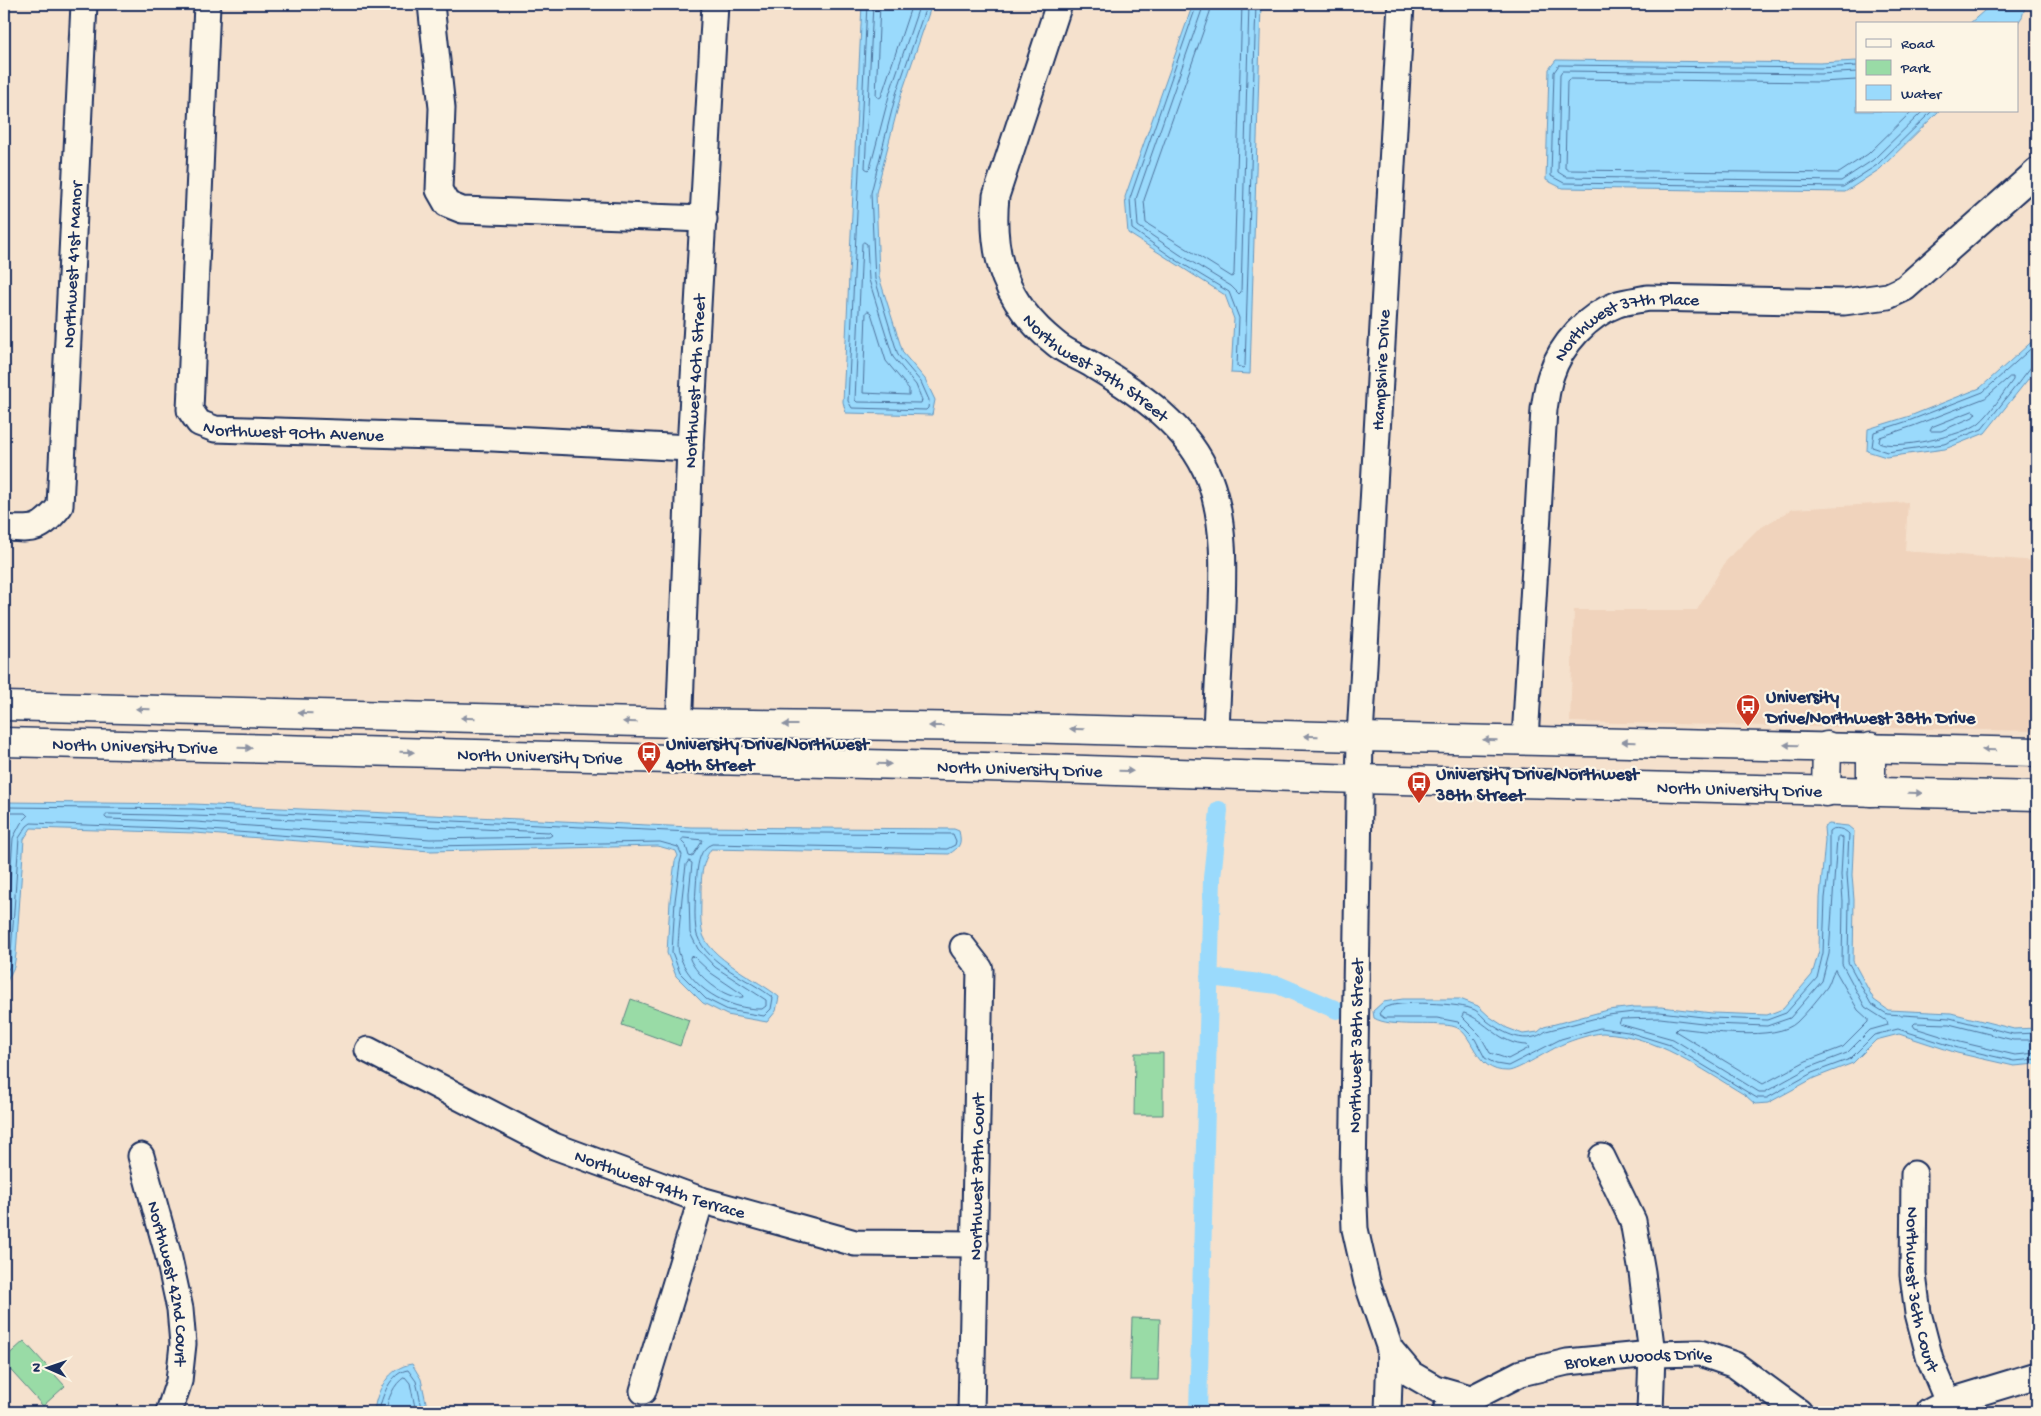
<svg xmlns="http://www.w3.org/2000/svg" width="2041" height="1416" viewBox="0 0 2041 1416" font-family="'Gochi Hand',sans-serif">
<rect width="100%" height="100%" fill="#f5e1cd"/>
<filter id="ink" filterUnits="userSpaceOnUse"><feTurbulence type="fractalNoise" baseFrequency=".02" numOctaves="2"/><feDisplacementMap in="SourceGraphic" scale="10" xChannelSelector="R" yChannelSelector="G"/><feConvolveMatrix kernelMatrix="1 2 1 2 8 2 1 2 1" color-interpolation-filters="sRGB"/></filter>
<g filter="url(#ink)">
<path fill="#f0d3bc" d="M 1908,502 L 1905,551 L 2037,561 L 2037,731 L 1570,722 L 1574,610 L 1697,610 L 1726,561 L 1757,530 L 1792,509 Z"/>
<path fill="#99dba6" stroke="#5a8582" d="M 631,999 L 689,1020 L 680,1046 L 622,1025 Z
M 1135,1053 L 1163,1053 L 1163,1115 L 1134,1115 Z
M 1132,1318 L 1160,1319 L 1158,1380 L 1130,1380 Z
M 24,1341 L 65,1386 L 43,1406 L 4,1363 L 4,1359 Z"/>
<path fill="#9adafc" stroke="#6796bd" d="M 862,4 L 932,4 L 901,95 L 876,193 L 879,277 L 903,353 L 925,379 L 935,400 L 932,415 L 846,413 L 843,402 Z
M 1193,4 L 1261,4 L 1250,374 L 1231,373 L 1234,319 L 1225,295 L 1128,233 L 1125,197 Z
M 1992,4 L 2026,4 L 2022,17 L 2017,24 L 1969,24 Z
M 1556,60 L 1820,63 L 1857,61 L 1857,111 L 1939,111 L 1880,169 L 1845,192 L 1562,188 L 1546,180 L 1549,69 Z
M 2037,337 L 2037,368 L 1985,433 L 1945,449 L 1886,457 L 1867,451 L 1868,429 L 1910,416 L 1980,388 Z
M 4,802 L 193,804 L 691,827 L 954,829 L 959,831 C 962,844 960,847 949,854 L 711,849 C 701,864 701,879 701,897 C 701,908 700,921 702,931 C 707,958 759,980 779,997 L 776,1011 L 767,1022 L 727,1015 L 703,1003 L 676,976 L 667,953 L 670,901 L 675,861 L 678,856 L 676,851 L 658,846 L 430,851 L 195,833 L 31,828 L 24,839 L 16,954 L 14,967 L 4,987 Z
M 1829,824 L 1848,826 L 1854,831 L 1852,875 L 1854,900 L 1853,961 L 1874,1000 L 1888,1010 L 1951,1013 L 2014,1029 L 2037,1028 L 2037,1064 L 2014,1066 L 1957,1053 L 1899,1034 L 1876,1040 L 1853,1063 L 1814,1078 L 1768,1103 L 1755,1104 L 1745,1095 C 1701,1069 1656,1035 1603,1033 C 1594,1033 1572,1040 1563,1044 C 1551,1049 1517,1071 1508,1071 C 1472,1072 1475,1030 1452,1026 C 1431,1022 1390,1028 1374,1018 L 1373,1011 L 1383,1002 L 1403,999 L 1460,999 L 1478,1006 L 1490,1017 L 1507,1028 L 1523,1034 L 1538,1032 L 1544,1027 L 1608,1010 L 1634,1007 L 1661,1007 L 1712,1013 L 1767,1015 L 1783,1009 L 1812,975 L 1819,951 L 1820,898 L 1825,840 L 1824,827 Z
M 412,1364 L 421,1379 L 428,1412 L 374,1412 C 376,1391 389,1367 412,1364 Z"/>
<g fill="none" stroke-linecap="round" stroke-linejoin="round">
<path stroke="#4e739d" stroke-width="1" d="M 867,4 L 848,401 L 852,408 L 926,410 L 928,408 L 929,400 L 921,382 L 898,355 L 875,279 L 871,193 L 896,94 L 927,4
M 873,4 L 865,168 L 868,170 L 870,168 L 890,92 L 920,4
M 880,4 L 876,96 L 879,98 L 881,97 L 912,4
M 1197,4 L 1130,198 L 1132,229 L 1176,260 L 1229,292 L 1239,318 L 1237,366 L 1243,368 L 1245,366 L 1256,4
M 1204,4 L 1136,199 L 1138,226 L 1179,254 L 1231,286 L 1239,294 L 1241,292 L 1249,4
M 1211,4 L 1210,12 L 1144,200 L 1146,223 L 1232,277 L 1234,274 L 1242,4
M 1857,66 L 1820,68 L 1559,65 L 1554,72 L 1551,176 L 1564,183 L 1843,187 L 1877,165 L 1932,111
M 1857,72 L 1820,74 L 1562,71 L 1560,74 L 1558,172 L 1566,177 L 1841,181 L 1873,160 L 1923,111
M 1857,80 L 1820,82 L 1569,79 L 1567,81 L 1565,168 L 1568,170 L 1839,173 L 1868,154 L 1912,111
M 864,242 L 867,244 L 869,280 L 893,357 L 916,385 L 922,400 L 921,403 L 857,402 L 855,400 L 862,244 Z
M 868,311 L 871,313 L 886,361 L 909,389 L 909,395 L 863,393 L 866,313 Z
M 2037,343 L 1983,392 L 1911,420 L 1874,432 L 1872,447 L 1887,452 L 1944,444 L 1982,429 L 2031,367 L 2037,365
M 2010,377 L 2013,377 L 2013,380 C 2003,393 1991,413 1979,423 C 1965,435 1894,451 1879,442 L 1880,437 L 1913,426 L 1985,398 Z
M 1973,411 L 1976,413 L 1973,417 L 1941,431 L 1930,431 L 1932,427 Z
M 4,807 L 193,809 L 690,832 L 953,834 L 956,841 L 955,845 L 947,849 L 712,844 C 700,848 698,863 697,873 C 696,888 693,921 697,935 C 708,966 749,978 773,998 L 771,1009 L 764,1016 L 728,1010 L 706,999 L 680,973 L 672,952 L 675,901 L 680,863 L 682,855 L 678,847 L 660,842 L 430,846 L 195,829 L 31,823 L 27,826 L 19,838 L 11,954 L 10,966 L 4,976
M 4,813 L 25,813 L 28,816 L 21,823 L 13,838 L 4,963
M 108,814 C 255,816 402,826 549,832 L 552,835 L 549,837 L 430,839 L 196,822 L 107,819 L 105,817 Z
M 4,821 L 10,821 L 11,823 L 6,835 L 4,865
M 1839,836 L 1843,838 L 1841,875 L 1843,901 L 1842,964 L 1865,1007 L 1887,1021 L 1888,1025 L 1870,1030 L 1847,1053 L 1810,1067 L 1765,1092 L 1759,1092 L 1673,1039 L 1619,1024 L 1621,1019 L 1660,1018 L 1711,1024 L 1767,1026 L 1790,1018 L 1822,981 L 1829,954 L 1837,838 Z
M 684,838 L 703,840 L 692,857 L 689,856 L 686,846 L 681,841 Z
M 689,861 L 692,863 L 689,894 L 690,933 L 698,949 L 715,967 L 766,1000 L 766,1006 L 762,1009 C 728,1010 688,987 679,953 C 677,946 679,937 679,930 C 681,908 683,886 686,865 Z
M 691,956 L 694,957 L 711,973 L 742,994 L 743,997 C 725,1000 696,975 690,959 Z
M 1835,970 L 1858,1010 L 1868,1019 L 1868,1022 L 1843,1047 L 1806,1061 L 1763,1084 L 1675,1031 L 1678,1028 C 1705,1031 1777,1042 1797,1022 C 1808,1011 1818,999 1827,987 C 1831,981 1831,974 1835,970 Z
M 1464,1013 C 1486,1020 1500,1045 1527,1045 L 1529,1048 L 1508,1059 L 1490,1053 L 1480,1035 L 1462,1017 Z
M 2037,1033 L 2013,1034 L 1950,1018 L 1887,1014 L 1871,1004 L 1848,962 L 1849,900 L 1847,875 L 1849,834 C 1845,829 1834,826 1829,831 L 1829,866 L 1825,898 L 1823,953 L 1817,978 L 1786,1013 L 1767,1020 L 1711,1018 L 1660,1012 L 1634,1012 L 1608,1015 L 1546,1031 C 1527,1046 1504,1034 1487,1021 C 1483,1017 1480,1013 1475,1010 C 1462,1003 1396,1000 1384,1008 C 1382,1009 1380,1012 1379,1014 L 1384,1018 L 1437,1018 L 1458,1022 L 1475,1039 L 1485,1058 L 1496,1064 L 1508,1066 L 1561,1039 L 1600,1028 L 1628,1032 L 1670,1045 L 1757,1098 L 1767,1098 L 1812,1073 L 1850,1059 L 1874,1035 L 1898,1029 L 1958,1048 L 2014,1061 L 2037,1059
M 2037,1040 L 2013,1040 L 1949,1024 L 1915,1023 L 1913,1025 L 1915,1028 L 1960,1042 L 2015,1055 L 2037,1053
M 379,1412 C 381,1397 391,1372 408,1370 L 416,1381 L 423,1412
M 386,1412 C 387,1400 394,1383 405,1377 L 410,1383 L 416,1412"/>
<path stroke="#9adafc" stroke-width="18" d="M 1209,977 L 1278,985 L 1337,1010
M 1198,1412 L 1212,878 L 1219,810"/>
<g stroke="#1b2f5e" stroke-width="29">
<g id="minor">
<path id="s1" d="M 207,4 L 190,410 L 199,423 L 215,429 L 492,438 L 690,448"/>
<path d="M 431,4 L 442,108 L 439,190 L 447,204 L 462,210 L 704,219"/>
<path id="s2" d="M 1059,4 L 996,196 C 990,257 1006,304 1055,343 C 1066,353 1082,358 1094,366 C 1139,393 1189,427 1209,478 C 1227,525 1223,581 1221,631 C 1219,665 1217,699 1216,734"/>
<path d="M 1401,4 L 1360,737 L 1353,1179 L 1355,1229 L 1367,1282 L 1390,1349 L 1411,1374 L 1435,1388 L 1470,1398"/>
<path id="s3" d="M 4,528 C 34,530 40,531 60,506 L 84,4"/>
<path id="s4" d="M 1525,740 L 1544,409 C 1546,398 1547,386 1551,375 C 1561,344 1588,315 1618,304 C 1628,301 1639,300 1648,298 L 1844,302 L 1888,296 L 1905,288 L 2037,171"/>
<path id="s5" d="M 678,759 L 690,448 L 715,4"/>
<path d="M 963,947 L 980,969 L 971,1412"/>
<path id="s6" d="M 368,1050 L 554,1146 L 701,1200 L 855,1243 L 975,1244"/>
<path id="s7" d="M 141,1156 L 168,1254 L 180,1309 L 183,1344 L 179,1381 L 169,1412"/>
<path d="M 1602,1157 L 1633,1221 L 1642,1272 L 1652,1354 L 1650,1412"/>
<path id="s8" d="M 1914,1174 L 1913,1275 L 1918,1313 L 1930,1359 L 1948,1402"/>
<path d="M 643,1391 L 701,1200"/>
<path d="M 1388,1412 L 1390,1349"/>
<path id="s9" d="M 1445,1412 L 1521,1373 L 1567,1362 L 1652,1354 L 1700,1353 L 1735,1365 L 1799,1412"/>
<path d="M 1929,1412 L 1948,1402 L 2037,1375"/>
</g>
</g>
<g stroke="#1b2f5e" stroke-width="31">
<g id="major">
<path d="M 4,706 L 679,723 L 985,727 L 1360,737 L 2037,752"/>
<path id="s10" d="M 4,742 L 1024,768 L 1359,779 L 2037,796"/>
<path d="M 1826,792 L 1827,746"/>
<path d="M 1871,792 L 1871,747"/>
</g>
</g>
<use href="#minor" stroke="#fcf5e5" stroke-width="25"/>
<use href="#major" stroke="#fcf5e5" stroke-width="28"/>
</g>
<defs><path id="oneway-solid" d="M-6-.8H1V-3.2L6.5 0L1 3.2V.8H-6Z" transform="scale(1.25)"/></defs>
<g fill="#8c92a2">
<use href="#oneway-solid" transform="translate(143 709) rotate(-179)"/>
<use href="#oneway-solid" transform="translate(305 713) rotate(-178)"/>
<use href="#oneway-solid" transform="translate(468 718) rotate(-178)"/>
<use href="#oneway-solid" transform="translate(630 722) rotate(-178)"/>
<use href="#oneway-solid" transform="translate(790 725) rotate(-180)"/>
<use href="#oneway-solid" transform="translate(936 726) rotate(-180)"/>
<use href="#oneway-solid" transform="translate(1077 729) rotate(-178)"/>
<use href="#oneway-solid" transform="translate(1311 736) rotate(-179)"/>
<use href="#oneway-solid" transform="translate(1490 740) rotate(-179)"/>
<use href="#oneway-solid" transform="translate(1629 742) rotate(-179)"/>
<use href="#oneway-solid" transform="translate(1791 745) rotate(-179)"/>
<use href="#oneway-solid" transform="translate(245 748) rotate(1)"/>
<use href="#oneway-solid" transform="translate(1989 750) rotate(-178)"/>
<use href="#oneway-solid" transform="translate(407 752) rotate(1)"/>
<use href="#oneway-solid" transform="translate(884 764) rotate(1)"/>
<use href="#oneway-solid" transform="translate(1126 771) rotate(2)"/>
<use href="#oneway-solid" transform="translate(1915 793) rotate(1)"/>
</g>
</g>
<defs>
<g id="bus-pin" transform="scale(1.25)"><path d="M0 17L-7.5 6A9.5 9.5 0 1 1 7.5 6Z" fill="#c8321e" stroke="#fcf5e5"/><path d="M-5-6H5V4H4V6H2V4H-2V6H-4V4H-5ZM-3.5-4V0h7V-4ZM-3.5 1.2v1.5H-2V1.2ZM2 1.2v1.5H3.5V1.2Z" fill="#fff"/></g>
</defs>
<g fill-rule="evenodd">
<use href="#bus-pin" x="1748" y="706"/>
<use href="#bus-pin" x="649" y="753"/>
<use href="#bus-pin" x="1419" y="783"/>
</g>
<g text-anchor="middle" stroke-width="4.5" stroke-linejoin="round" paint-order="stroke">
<g font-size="18" fill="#1b2f5e" stroke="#fcf5e5">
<text dy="6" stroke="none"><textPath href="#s3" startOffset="306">Northwest 41st Manor</textPath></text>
<text dy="6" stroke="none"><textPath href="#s4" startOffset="466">Northwest 37th Place</textPath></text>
<text dy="6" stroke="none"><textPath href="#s2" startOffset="416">Northwest 39th Street</textPath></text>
<text transform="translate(1380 370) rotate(-87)" y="6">Hampshire Drive</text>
<text dy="6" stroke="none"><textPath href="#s5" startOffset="378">Northwest 40th Street</textPath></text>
<text dy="6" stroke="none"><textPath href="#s1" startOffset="518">Northwest 90th Avenue</textPath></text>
<text dy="6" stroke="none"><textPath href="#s10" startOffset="131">North University Drive</textPath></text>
<text dy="6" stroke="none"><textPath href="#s10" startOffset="536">North University Drive</textPath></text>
<text dy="6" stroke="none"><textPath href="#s10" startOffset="1016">North University Drive</textPath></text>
<text dy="6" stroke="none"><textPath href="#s10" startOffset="1736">North University Drive</textPath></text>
<text transform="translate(1355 1046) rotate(-89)" y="6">Northwest 38th Street</text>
<text transform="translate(976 1177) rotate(-89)" y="6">Northwest 39th Court</text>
<text dy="6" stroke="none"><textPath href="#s6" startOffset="322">Northwest 94th Terrace</textPath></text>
<text dy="6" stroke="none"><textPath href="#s7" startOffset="131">Northwest 42nd Court</textPath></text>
<text dy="6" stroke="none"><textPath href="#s8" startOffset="116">Northwest 36th Court</textPath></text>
<text dy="6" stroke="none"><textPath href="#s9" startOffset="205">Broken Woods Drive</textPath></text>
</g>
<g font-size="18" font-weight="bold" fill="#1b2f5e" stroke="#fcf5e5" text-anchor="start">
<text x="1766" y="702">University<tspan x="1766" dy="21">Drive/Northwest 38th Drive</tspan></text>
<text x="666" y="749">University Drive/Northwest<tspan x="666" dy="21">40th Street</tspan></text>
<text x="1436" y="779">University Drive/Northwest<tspan x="1436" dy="21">38th Street</tspan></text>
</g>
</g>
<rect width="2041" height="1416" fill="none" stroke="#fcf5e5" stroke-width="20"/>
<rect x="10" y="10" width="2021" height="1396" fill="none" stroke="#1b2f5e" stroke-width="2" filter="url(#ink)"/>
<rect x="1856" y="22" width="162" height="90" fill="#fcf5e5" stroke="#a2a6af"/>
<rect x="1866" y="39" width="25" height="8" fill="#fcf5e5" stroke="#a2a6af"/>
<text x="1901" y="48" font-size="15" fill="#1b2f5e">Road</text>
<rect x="1866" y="60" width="25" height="15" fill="#99dba6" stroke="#a2a6af"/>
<text x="1901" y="72" font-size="15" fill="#1b2f5e">Park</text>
<rect x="1866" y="85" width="25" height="15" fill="#9adafc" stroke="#a2a6af"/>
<text x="1901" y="98" font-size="15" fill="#1b2f5e">Water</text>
<g transform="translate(48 1368) rotate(272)" stroke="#fcf5e5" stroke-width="4" paint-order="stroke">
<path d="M0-4L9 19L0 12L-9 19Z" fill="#1b2f5e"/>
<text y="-8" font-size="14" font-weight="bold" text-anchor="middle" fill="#1b2f5e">N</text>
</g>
</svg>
